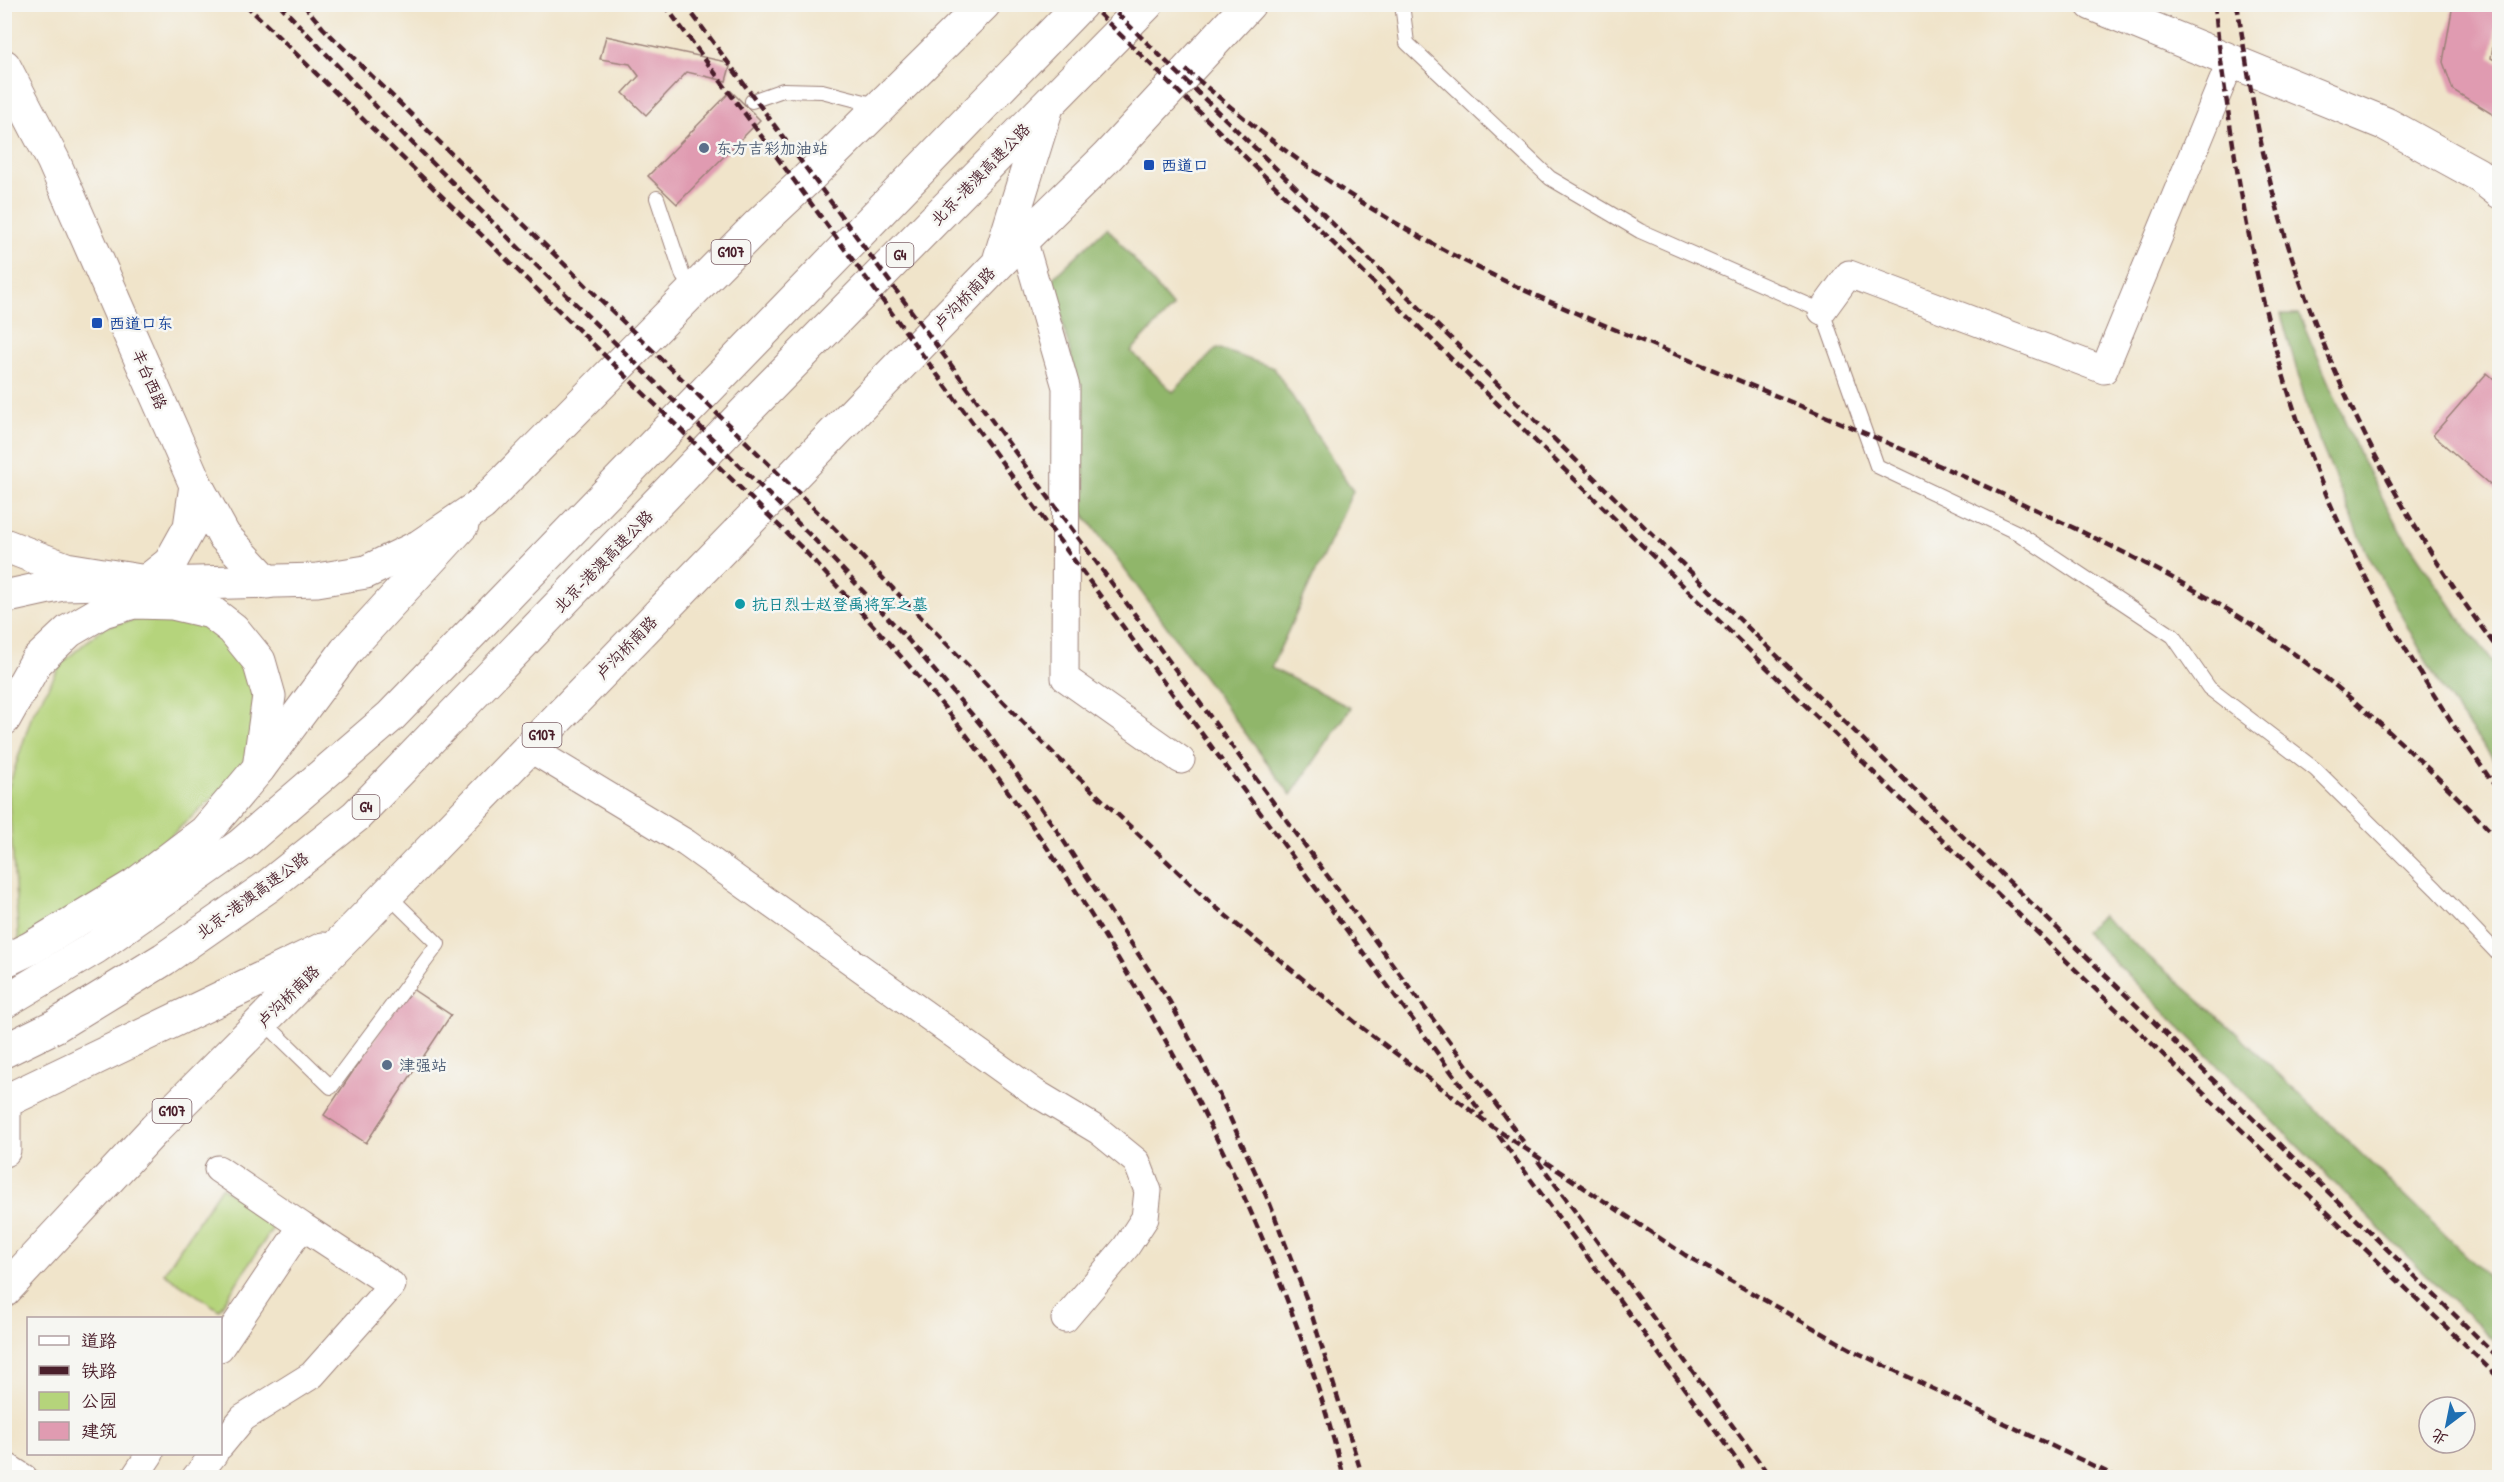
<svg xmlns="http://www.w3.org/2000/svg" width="2504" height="1482" viewBox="0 0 2504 1482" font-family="'Patrick Hand','LXGW WenKai TC',sans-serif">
<rect width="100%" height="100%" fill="#f6f6f2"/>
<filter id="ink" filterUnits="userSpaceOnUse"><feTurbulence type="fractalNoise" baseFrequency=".0167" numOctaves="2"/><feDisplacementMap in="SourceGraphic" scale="12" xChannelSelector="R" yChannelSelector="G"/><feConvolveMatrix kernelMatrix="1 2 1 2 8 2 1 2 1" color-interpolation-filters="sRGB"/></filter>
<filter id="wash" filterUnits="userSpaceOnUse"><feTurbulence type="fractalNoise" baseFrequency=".008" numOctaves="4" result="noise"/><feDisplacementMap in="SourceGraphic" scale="24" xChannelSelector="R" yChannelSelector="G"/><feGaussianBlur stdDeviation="1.35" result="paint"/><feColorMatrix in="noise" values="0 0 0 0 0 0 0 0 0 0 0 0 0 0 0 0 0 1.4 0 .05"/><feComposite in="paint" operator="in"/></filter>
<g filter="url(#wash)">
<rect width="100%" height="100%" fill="#f0e4ca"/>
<path fill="#b5d47b" stroke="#807a53" stroke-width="1.5" d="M 167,612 L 221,629 L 260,691 L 248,766 L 21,971 L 8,789 L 32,715 L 62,663 L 104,627 Z
M 221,1187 L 276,1223 L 219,1310 L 164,1273 Z"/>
<path fill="#90b66b" stroke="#6d6a4b" stroke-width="1.5" d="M 1107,227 L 1173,307 L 1131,351 L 1173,392 L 1217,348 L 1274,368 L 1353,491 L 1271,668 L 1351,708 L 1291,795 L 1077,505 L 1084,410 L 1052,279 Z
M 2281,314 L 2299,314 L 2360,456 L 2399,529 L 2460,619 L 2499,669 L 2499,767 L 2441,688 L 2366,551 L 2311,421 Z
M 2102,916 L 2232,1029 L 2499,1287 L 2499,1345 L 2425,1274 L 2084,931 Z"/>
<g id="blocks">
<path fill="#e09bb1" d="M 2453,4 L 2500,4 L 2491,58 L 2500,63 L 2500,119 L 2453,90 L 2443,62 Z
M 606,36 L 731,63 L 726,81 L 687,72 L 646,115 L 623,93 L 639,76 L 630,64 L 600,59 Z
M 731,91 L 760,120 L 677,204 L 648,176 Z
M 2487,373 L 2500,384 L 2500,488 L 2497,491 L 2433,435 Z
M 409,987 L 451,1015 L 366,1143 L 324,1115 Z"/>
</g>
</g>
<g filter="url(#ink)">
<use href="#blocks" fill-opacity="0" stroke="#9d827a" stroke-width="1.5"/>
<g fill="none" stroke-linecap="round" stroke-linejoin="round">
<g stroke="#9d827a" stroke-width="16">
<path id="lane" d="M 1402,4 L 1407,43 L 1550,178 L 1640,231 L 1822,311 L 1877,466 L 2018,533 L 2173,636 L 2209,688 L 2316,770 L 2436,889 L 2500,956
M 752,101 L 783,90 L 822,91 L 880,106
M 657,198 L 683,276 L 693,290
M 263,1021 L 331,1087 L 438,944 L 388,895"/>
</g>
<g stroke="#9d827a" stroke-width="29">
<path id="street" d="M 1023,239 L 1066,387 L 1065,678 L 1181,760
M 1822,311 L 1849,274 L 2104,370 L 2231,61
M 529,748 L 686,843 L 1034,1092 L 1099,1131 L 1137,1162 L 1148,1191 L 1145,1218 L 1126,1247 L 1065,1319
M 218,1169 L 302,1226 L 220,1348
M 220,1446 L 243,1418 L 312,1375 L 392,1285 L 302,1226
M 4,1465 L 24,1478
M 134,1478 L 150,1454
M 195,1478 L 214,1454"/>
</g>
<g stroke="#9d827a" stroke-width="35">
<path id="secondary" d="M 2092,4 L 2386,124 L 2477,174 L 2500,192
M 4,66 L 53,160 L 196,485 L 224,536 L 267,582
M 4,597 L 63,584 L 146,582 L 170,563 L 190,527 L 196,485
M 4,961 L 31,948 L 135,885 L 205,832 L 259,768 L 346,651 L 462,525"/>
</g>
<g stroke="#9d827a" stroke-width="35">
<path id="highway" d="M 1000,258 L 1046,110
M 4,545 L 66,569 L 159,584 L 317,580 L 366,572 L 420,546 L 482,504 L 756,227 L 805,181 L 984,4
M 4,719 L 36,662 L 69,631 L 103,611 L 134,602 L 172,603 L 211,612 L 233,629 L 259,661 L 269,696 L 259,768
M 4,1002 L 96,947 L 241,845 L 391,716 L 1081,4
M 4,1051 L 55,1026 L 164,959 L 267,887 L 356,816 L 752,405 L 1147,4
M 4,1102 L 323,949
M 4,1113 L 4,1150
M 4,1291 L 155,1129 L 346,937 L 999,263 L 1108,156 L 1249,4"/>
</g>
<use href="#lane" stroke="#fff" stroke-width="14"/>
<use href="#street" stroke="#fff" stroke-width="27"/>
<use href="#secondary" stroke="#fff" stroke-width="33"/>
<use href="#highway" stroke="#fff" stroke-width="33"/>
<path stroke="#4a1f2b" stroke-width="4.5" stroke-dasharray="9 4.5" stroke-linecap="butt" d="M 245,4 L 805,551 C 866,618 929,684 983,757 C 1140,970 1278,1220 1344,1478
M 279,4 L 389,120 L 814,539 L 904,635 L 987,732 L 1055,828 L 1170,1002 L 1218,1092 L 1270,1204 L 1308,1303 L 1363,1478
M 303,4 L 323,28 L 833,527 L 1057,757 L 1213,905 L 1361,1027 L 1490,1125 L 1685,1255 L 1854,1351 L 2119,1478
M 664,4 L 1483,1115
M 685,4 L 1525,1144
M 1089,4 L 2091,985 L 2500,1379
M 1107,4 L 2500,1359
M 2215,4 C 2218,47 2225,89 2231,131 C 2250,258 2278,385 2330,503 C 2375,606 2435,701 2500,793
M 2237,4 C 2246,60 2254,115 2267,169 C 2309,343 2392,510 2500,652
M 1186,70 C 1218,96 1249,123 1282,148 C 1337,189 1398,226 1459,258 C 1529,295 1604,325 1677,355 C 1804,407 1930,459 2053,518 C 2131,555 2211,595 2282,645 C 2362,702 2432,770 2500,841
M 1498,1135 L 1750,1478
M 1538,1161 L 1771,1478"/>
</g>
</g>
<g fill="#5c6f8a" stroke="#f6f6f2" stroke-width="2">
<circle cx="704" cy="148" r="6"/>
<circle cx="387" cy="1065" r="6"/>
</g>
<g fill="#1a4fb4" stroke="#f6f6f2" stroke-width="2">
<rect x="1143" y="159" width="12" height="12" rx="3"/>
<rect x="91" y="317" width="12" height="12" rx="3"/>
</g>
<circle fill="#0f9aa8" stroke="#f6f6f2" stroke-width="2" cx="740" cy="604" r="6"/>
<g text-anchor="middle" stroke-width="5" stroke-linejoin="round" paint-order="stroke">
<g fill="#f6f6f2" stroke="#7e6067" stroke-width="1.5">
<rect x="711.5" y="240" width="39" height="24" rx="4.5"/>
<rect x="886.5" y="243" width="27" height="24" rx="4.5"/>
<rect x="522.5" y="723" width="39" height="24" rx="4.5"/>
<rect x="352.5" y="795" width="27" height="24" rx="4.5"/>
<rect x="152.5" y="1099" width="39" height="24" rx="4.5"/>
</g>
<g font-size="15" font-weight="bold" fill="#4a1f2b">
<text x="731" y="257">G107</text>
<text x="900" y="260">G4</text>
<text x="542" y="740">G107</text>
<text x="366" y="812">G4</text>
<text x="172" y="1116">G107</text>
</g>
<g font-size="16" fill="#4e5e75" stroke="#f6f6f2" text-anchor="start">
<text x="716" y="154">东方吉彩加油站</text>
<text x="399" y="1071">津强站</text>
</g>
<g font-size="16" fill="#164399" stroke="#f6f6f2" text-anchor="start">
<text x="1161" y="171">西道口</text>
<text x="109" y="329">西道口东</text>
</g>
<g font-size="16" fill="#4a1f2b" stroke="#f6f6f2">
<text transform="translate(980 174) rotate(-46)" y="6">北京-港澳高速公路</text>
<text transform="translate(964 298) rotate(-46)" y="6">卢沟桥南路</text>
<text transform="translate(150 379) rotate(67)" y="6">丰台西路</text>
<text transform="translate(603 561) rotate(-46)" y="6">北京-港澳高速公路</text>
<text transform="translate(626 647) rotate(-46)" y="6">卢沟桥南路</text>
<text transform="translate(252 895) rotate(-36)" y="6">北京-港澳高速公路</text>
<text transform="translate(288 996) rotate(-45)" y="6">卢沟桥南路</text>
</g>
<g font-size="16" fill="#0d838f" stroke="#f6f6f2" text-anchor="start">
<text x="752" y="610">抗日烈士赵登禹将军之墓</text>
</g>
</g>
<rect width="2504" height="1482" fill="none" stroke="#f6f6f2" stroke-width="24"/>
<rect x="27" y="1317" width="195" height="138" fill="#f6f6f2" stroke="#b1a0a2" stroke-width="1.5"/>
<rect x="39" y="1336" width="30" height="9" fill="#ffffff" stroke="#b1a0a2" stroke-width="1.5"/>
<text x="81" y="1347" font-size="18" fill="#4a1f2b">道路</text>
<rect x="39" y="1366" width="30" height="9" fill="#4a1f2b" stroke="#b1a0a2" stroke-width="1.5"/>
<text x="81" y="1377" font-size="18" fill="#4a1f2b">铁路</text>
<rect x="39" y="1392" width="30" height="18" fill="#b5d47b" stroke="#b1a0a2" stroke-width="1.5"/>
<text x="81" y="1407" font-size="18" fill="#4a1f2b">公园</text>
<rect x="39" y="1422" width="30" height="18" fill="#e09bb1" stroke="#b1a0a2" stroke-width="1.5"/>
<text x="81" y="1437" font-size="18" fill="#4a1f2b">建筑</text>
<g transform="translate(2447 1425) rotate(212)"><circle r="28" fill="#f6f6f2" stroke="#b1a0a2" stroke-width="1.5"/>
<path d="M0-4.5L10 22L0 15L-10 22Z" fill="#1f6fb2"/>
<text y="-9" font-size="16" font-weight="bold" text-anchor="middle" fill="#4a1f2b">北</text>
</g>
</svg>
